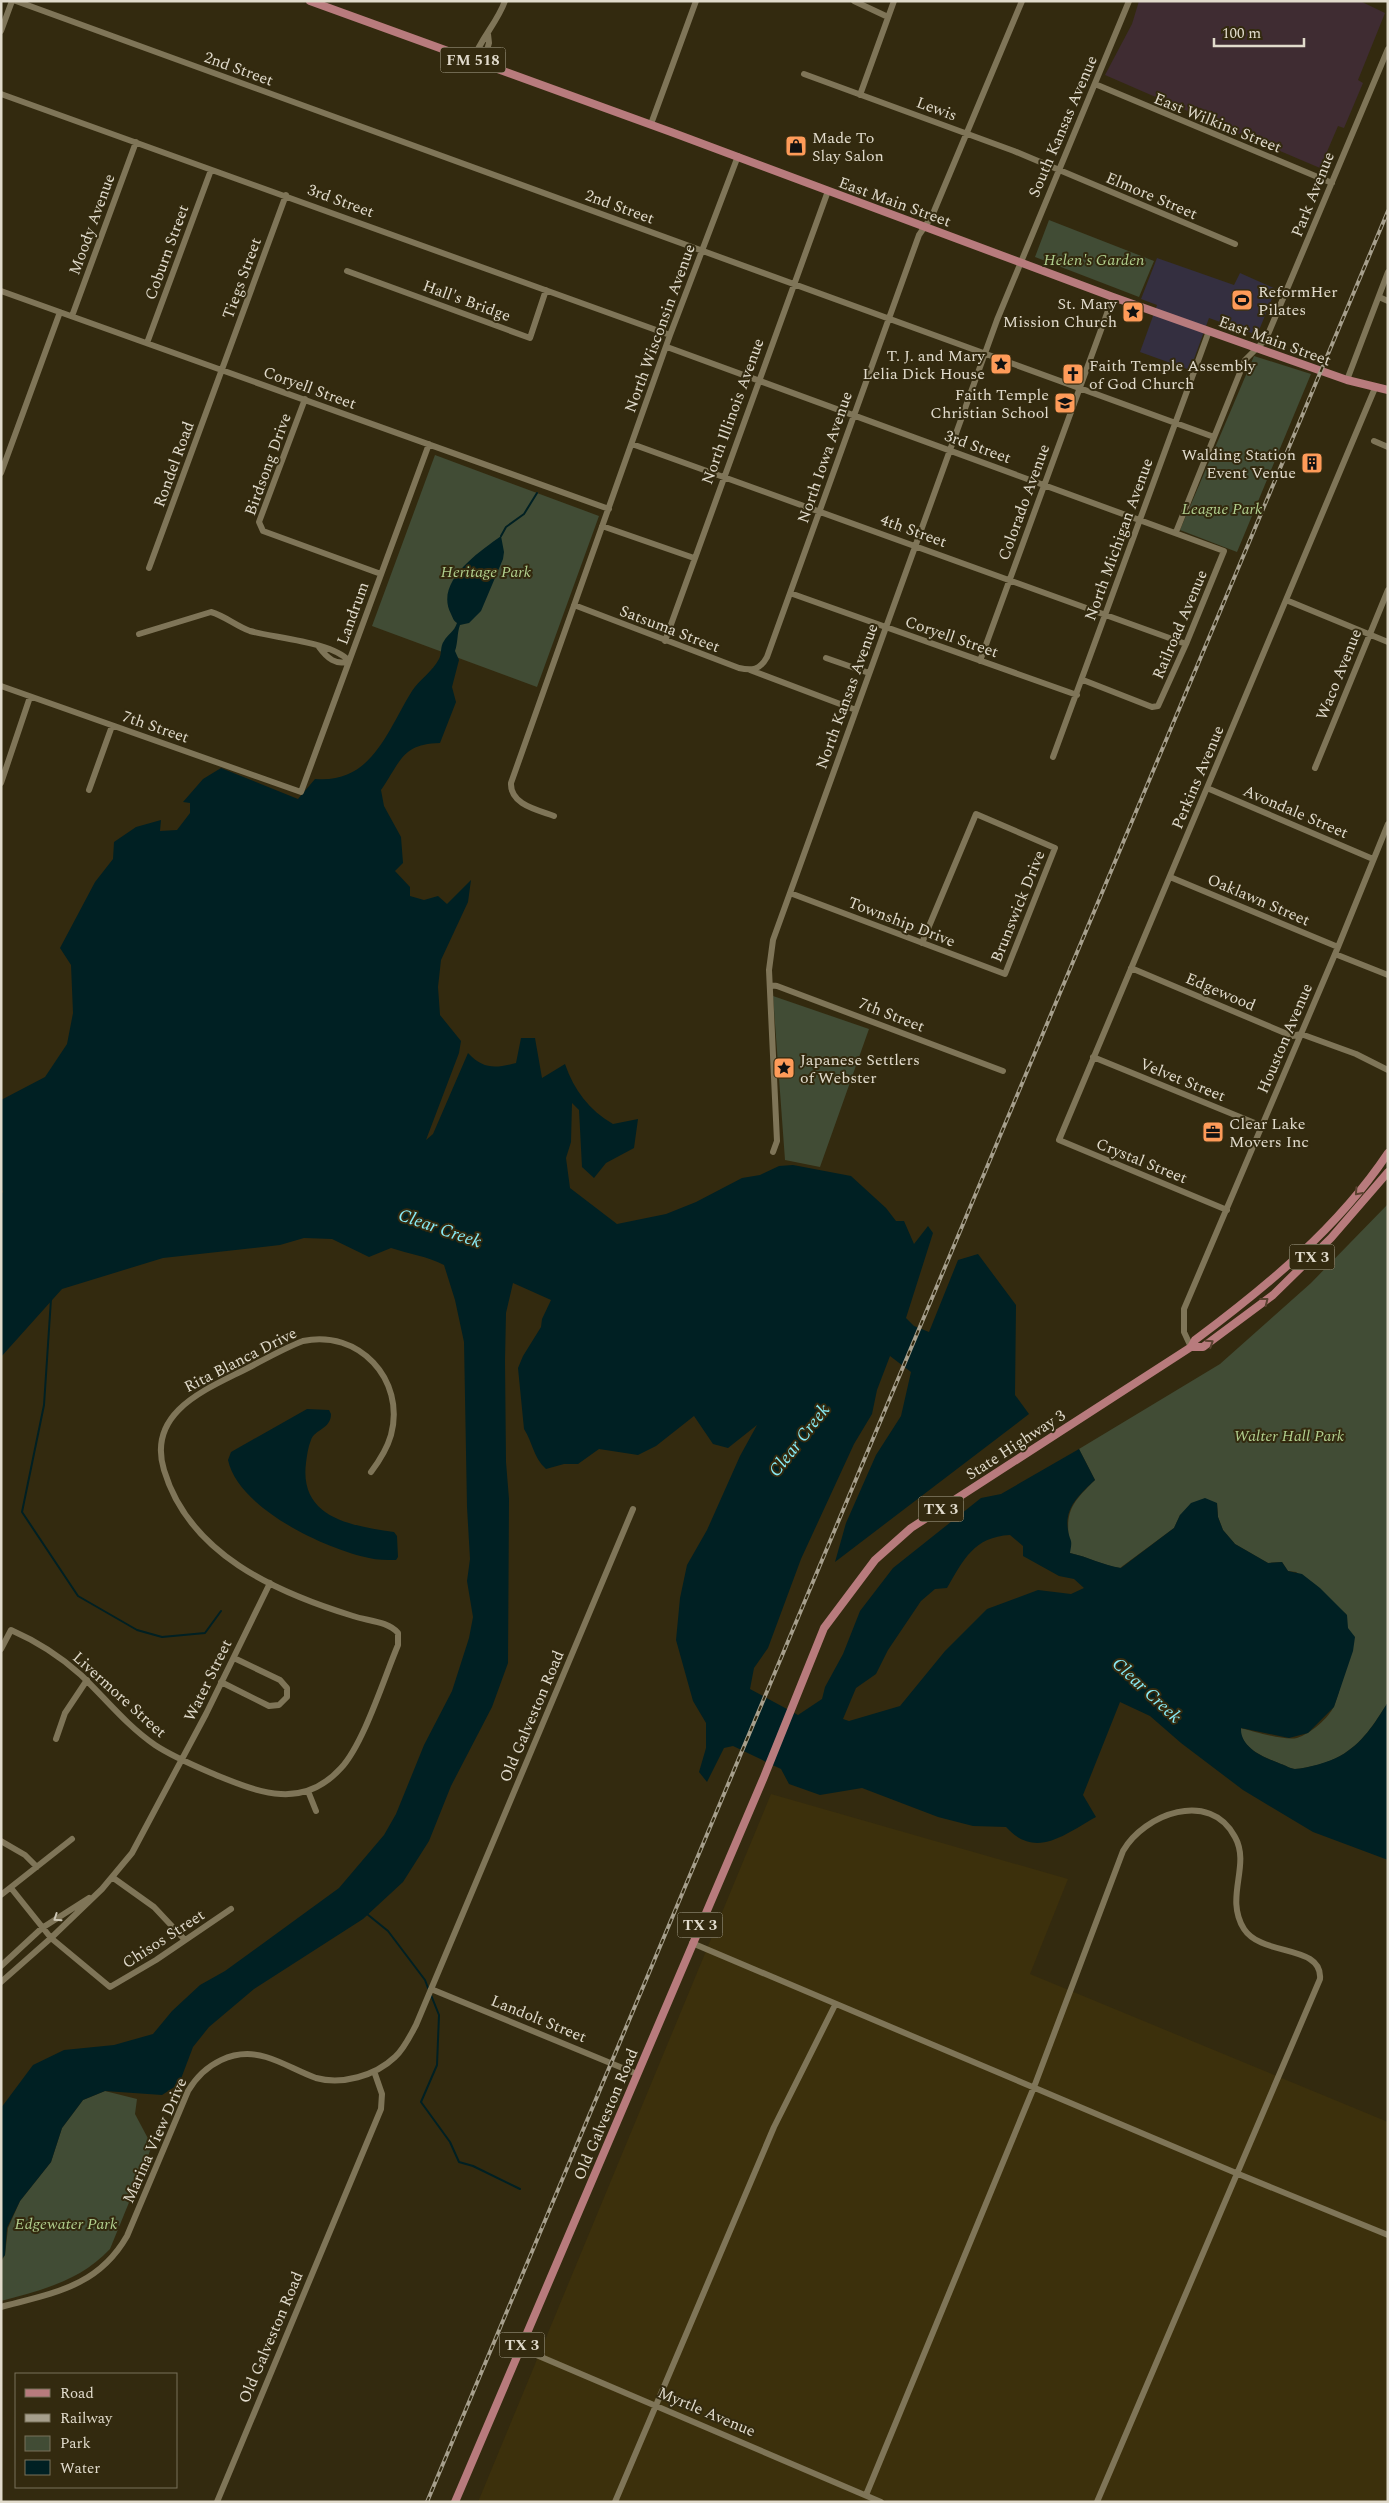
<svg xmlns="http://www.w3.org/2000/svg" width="1389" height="2503" viewBox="0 0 1389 2503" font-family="Spectral,serif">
<rect width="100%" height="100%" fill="#332a0f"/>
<path fill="#342f40" d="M 1157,258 L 1234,285 L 1240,273 L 1276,289 L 1257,335 L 1209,318 L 1190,370 L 1140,352 L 1157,305 L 1141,299 Z"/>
<path fill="#3c300c" d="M 771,1794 L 1068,1879 L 1030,1974 L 1388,2122 L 1388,2502 L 478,2502 Z"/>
<path fill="#3f2c32" d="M 1139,1 L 1360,1 L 1385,13 L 1358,80 L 1363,83 L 1344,128 L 1338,126 L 1320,168 L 1235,132 L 1217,119 L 1213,122 L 1105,75 L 1132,24 Z"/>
<path fill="#414c35" d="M 1049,220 L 1154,261 L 1139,297 L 1035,257 Z
M 1254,356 L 1311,374 L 1237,552 L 1180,530 Z
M 435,455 L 599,516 L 537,687 L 372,626 Z
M 773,996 L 869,1029 L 820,1167 L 785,1160 Z
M 1388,1204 L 1388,1702 C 1375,1723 1362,1744 1340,1756 C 1329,1763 1308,1768 1295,1769 C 1291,1769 1285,1765 1281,1764 C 1264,1757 1241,1749 1240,1728 C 1253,1731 1284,1741 1297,1738 C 1310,1734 1329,1718 1334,1706 C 1344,1683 1350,1638 1346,1614 L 1296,1572 L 1288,1571 L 1282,1562 L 1268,1563 L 1235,1544 L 1223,1530 L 1218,1517 L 1217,1503 L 1180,1515 L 1174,1528 L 1120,1568 C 1102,1565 1088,1557 1070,1553 C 1066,1514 1066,1508 1095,1480 L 1079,1449 L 1220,1364 L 1311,1283 Z
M 105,2091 L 137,2099 L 135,2114 L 152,2146 L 110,2249 C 80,2281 42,2290 1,2301 L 1,2262 L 5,2255 L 8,2228 L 20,2201 L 51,2162 L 62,2128 L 83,2100 Z"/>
<path fill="#002023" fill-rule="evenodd" d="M 501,536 L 504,552 L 503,559 L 481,611 L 469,623 L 460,625 C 457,633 458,642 455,651 L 459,660 L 452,687 L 456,702 L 440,743 C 402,744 401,761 381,790 L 384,806 L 401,837 L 403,863 L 395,871 L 410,887 L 410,896 L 424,900 L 438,896 L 447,904 L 471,880 L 468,902 L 441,960 L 438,987 L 440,1015 L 461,1041 L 459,1053 L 426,1140 L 433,1134 L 468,1053 C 484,1070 496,1068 516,1063 L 521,1038 L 535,1038 L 542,1078 L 565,1064 C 574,1090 589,1110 613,1124 L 638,1119 L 634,1148 L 606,1163 L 594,1178 L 582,1167 L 579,1110 L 572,1103 L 571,1142 L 566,1158 L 570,1188 L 617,1224 L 666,1214 L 696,1202 L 742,1178 L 760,1175 L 779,1166 L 793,1165 L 851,1176 L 886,1208 L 896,1221 L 904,1221 L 914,1244 L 928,1226 L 933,1233 L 906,1318 L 914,1326 L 929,1332 L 958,1260 L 978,1254 L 1016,1305 L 1015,1395 L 1029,1414 L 835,1562 L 846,1523 L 876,1455 L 901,1416 L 911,1372 L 890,1356 L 877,1390 L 872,1414 L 854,1444 L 801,1559 L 768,1648 L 754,1668 L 750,1689 L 798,1715 L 822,1699 L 825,1687 L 843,1654 L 860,1611 L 893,1568 L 981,1498 L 1001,1494 L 1079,1449 L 1095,1480 C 1080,1494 1064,1508 1068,1530 C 1070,1543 1073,1537 1070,1553 C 1088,1557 1103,1565 1121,1568 L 1174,1528 L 1180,1515 L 1191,1503 L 1205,1498 L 1217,1503 L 1218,1517 L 1223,1530 L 1235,1544 L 1268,1563 L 1282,1562 L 1288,1571 L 1302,1574 L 1320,1588 L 1347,1615 L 1348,1628 L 1355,1637 L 1353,1651 L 1334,1707 L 1308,1733 L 1289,1738 L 1241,1728 C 1240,1748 1265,1758 1281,1764 C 1285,1765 1291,1769 1295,1769 C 1308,1768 1329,1762 1340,1756 C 1362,1744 1375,1723 1388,1702 L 1388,1860 L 1313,1832 L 1243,1790 L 1181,1743 L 1150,1716 L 1120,1702 L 1083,1795 L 1096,1817 C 1065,1834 1036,1860 1006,1827 L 973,1826 L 938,1817 L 862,1788 L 820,1795 L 789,1784 L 781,1769 L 733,1746 L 724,1748 L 707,1782 L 699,1772 L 706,1748 L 706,1723 L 693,1701 L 676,1640 L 680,1598 L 687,1565 L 707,1530 L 740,1456 L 757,1425 L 728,1448 L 713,1444 L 694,1416 L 656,1446 L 638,1455 L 599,1449 L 578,1464 L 564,1464 L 546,1469 C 533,1457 533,1443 524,1429 L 518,1368 L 523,1356 L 541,1327 L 542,1319 L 551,1300 L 513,1283 L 506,1313 L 505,1361 L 506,1462 L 509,1499 L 508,1663 L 492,1707 L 451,1786 L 429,1841 L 403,1882 L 363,1919 L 254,1989 L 209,2027 L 193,2047 L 179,2084 L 162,2095 L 105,2091 L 83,2100 L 62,2128 L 51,2162 L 20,2201 L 7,2228 L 5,2255 L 1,2260 L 1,2108 L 33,2065 L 64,2050 L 114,2045 L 153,2034 L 172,2011 L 200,1985 L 225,1971 L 339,1888 L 384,1835 L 396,1814 L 424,1745 L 452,1691 L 469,1638 L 473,1617 L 467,1581 L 470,1559 L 467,1507 L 464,1342 L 455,1300 L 444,1265 C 427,1256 409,1254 391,1248 L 369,1257 L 332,1239 L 304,1238 L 280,1245 L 163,1258 L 62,1289 L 1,1357 L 1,1194 L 3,1192 L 1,1187 L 1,1100 L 45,1077 L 67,1044 L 73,1013 L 71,965 L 60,948 L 95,882 L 113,859 L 114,842 L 136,827 L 161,820 L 160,831 L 177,830 L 190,813 L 190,803 L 183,802 L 203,779 L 221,768 L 298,799 L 315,779 C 372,784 387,731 412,691 C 419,680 433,671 439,659 C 442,654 440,646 444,641 C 448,634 454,632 457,623 C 453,620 453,618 451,614 C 434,582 479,552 501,536 ZM 1010,1535 L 1023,1546 L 1023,1556 L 1059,1576 L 1074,1579 L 1084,1588 L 1071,1594 L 1038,1590 L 987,1609 L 945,1651 L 900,1706 L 849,1721 L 843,1719 L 856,1688 L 876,1674 L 888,1650 L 921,1601 L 935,1589 L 947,1588 C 964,1559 974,1537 1010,1535 Z
M 307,1409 L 329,1410 L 331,1414 C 331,1429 315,1429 311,1440 C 308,1447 307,1455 306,1463 C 299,1518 352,1526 394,1532 L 397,1536 L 398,1557 L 396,1560 C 387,1560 377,1560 369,1558 C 325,1549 238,1508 228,1460 L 231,1452 Z"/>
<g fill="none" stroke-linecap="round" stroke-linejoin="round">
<path stroke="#002023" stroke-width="2" d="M 501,536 L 506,527 L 524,514 L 537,493
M 51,1299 L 44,1405 L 22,1512 L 78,1596 L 137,1630 L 162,1637 L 205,1633 L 221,1611
M 367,1914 L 388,1931 L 425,1980 L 428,1988
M 431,1995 L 439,2015 L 437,2065 L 421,2102 L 450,2142 L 459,2162 L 473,2166 L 520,2189"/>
<path stroke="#7f7558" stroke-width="6" d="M 16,1 L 1214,437
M 854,1 L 888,17
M 1,31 L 12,1
M 473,60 C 481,38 497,23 505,1
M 483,64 L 489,43 L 488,34
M 804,74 L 1014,151 L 1235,244
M 1095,84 L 1332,183
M 1,94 L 670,335
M 860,95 L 894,1
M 651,124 L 696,1
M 347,271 L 530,338 L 546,290
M 1,291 L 609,509
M 1379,297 L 1388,301
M 72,316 L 136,142
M 147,343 L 211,170
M 667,347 L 1224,551 L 1186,644 L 1158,706 L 1152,707 L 1083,680
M 1347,380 L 1388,272
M 305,399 L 259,522 L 263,531 L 381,574
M 1374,441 L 1388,447
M 632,444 L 1186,644
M 1,473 L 60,312
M 602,526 L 694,558
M 1176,532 L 1245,360 L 1266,339 L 1388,49
M 149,568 L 286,195
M 790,593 L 1077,695
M 1286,600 L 1388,642
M 574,605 L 739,668 C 752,671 760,670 767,657 L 919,235 L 932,216 L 1022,1
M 139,634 L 211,612 C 225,616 236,626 250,631 C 274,638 333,642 349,661 C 336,666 327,658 319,647
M 665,641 L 828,191
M 826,658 L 869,673
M 980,661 L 1113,297
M 750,670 L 856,710
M 1,686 L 301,792 L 429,444
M 1053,757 L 1209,331
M 1315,768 L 1388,590
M 1,783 L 30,697
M 1207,788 L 1373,859
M 89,790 L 112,726
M 554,816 C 538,810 510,805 511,783 L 670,335 L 738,156
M 1170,877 L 1338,947
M 790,893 L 1005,974 L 1055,848 L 976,814 L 922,943
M 1335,954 L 1388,975
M 1131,968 L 1292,1036 L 1301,1034 L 1356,1054 L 1388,1070
M 770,985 L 777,986 L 1003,1071
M 1093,1057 L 1262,1126
M 773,1152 L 777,1141 L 769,970 L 773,940 L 997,320 L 1129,1
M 1227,1210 L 1059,1140 L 1375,388
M 1191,1347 L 1184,1332 L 1184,1309 L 1338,947 L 1388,824
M 1,1649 L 11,1630 C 36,1641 60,1656 81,1675 C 105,1698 127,1726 155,1745 C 173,1757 195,1766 216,1775 C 260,1793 303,1810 341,1768 C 364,1743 384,1678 398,1645 L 398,1633 C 388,1621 367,1621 353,1616 C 275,1592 189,1554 164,1470 C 147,1414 202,1391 242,1371 C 262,1361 282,1349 303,1341 C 358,1329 406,1379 391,1435 C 387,1449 380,1460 371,1472
M 221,1682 L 269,1706 L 279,1705 L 287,1697 L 287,1688 L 280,1680 L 234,1658
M 56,1739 L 65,1713 L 87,1680
M 308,1791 L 316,1811
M 1,1841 L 25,1855 L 37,1867
M 112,1877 L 154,1907 L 185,1940
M 11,1888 L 51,1938 L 110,1987 L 156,1960 L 231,1909
M 1,1895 L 72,1839
M 692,1943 L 1236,2173 L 1388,2235
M 1,1966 L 42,1928 L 89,1898
M 1,1982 L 51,1938 L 102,1889 L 132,1853 L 206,1714 L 270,1583
M 431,1989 L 637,2074
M 1,2307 C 53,2293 98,2287 127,2236 L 188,2091 C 204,2064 234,2047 266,2057 C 283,2062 299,2072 316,2078 C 342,2085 375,2076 395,2057 C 404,2049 410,2036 416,2025 L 633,1509
M 520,2348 L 881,2502
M 866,2495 L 1034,2087 L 1123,1851 C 1144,1814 1210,1789 1235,1837 C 1251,1866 1224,1897 1244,1929 C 1262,1957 1323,1944 1320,1979 L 1097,2502
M 217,2502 L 381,2109 L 382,2094 L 374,2071
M 615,2502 L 774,2127 L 835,2005"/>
<path stroke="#b87b7d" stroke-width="8" d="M 310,1 L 671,132 L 1113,297 L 1347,380 L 1388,390
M 1191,1347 L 1203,1347 L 1273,1295 L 1331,1238 L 1388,1172
M 455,2502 L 764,1777 L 824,1628 L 875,1560 L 911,1528 L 1191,1347 L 1195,1340 C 1266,1287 1338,1228 1388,1153"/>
<g stroke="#a69f8c" stroke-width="4">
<path id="rail" d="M 427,2502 L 1388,211"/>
</g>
<use href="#rail" stroke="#332a0f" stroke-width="2" stroke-dasharray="5.5" stroke-linecap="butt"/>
</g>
<defs><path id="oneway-chevron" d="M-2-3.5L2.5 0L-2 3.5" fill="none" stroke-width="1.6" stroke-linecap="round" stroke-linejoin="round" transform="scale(1.25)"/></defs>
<g stroke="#5b4230">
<use href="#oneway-chevron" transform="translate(1358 1192) rotate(132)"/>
<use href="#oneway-chevron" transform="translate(1265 1301) rotate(-38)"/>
<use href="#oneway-chevron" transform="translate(1210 1343) rotate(-33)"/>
</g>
<use stroke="#cdc7b5" href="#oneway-chevron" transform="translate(57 1918) rotate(146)"/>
<defs>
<g id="shop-square" transform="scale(1.125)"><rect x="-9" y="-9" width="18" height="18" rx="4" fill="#fe9b59" stroke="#332a0f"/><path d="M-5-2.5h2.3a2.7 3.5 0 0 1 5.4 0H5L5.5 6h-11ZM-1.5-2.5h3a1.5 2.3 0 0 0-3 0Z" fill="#111"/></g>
<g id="stadium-square" transform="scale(1.125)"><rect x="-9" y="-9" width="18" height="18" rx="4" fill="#fe9b59" stroke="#332a0f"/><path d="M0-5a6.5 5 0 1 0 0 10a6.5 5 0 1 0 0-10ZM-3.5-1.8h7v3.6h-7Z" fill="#111"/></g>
<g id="sight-square" transform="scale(1.125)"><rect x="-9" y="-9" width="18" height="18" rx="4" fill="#fe9b59" stroke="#332a0f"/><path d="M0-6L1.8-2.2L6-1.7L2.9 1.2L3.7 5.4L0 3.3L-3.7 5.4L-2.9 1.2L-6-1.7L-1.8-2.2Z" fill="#111"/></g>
<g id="church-square" transform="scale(1.125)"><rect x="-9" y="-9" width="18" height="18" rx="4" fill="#fe9b59" stroke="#332a0f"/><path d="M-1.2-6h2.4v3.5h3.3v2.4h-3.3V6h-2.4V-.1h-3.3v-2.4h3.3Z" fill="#111"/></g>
<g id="school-square" transform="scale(1.125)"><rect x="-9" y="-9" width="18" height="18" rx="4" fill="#fe9b59" stroke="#332a0f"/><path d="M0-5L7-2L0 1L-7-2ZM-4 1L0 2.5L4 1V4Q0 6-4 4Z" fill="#111"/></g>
<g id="building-square" transform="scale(1.125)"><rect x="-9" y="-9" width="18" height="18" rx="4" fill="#fe9b59" stroke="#332a0f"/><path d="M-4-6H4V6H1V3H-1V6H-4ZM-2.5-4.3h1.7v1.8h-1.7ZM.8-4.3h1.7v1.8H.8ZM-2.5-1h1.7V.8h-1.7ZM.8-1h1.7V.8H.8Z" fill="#111"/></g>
<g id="office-square" transform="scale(1.125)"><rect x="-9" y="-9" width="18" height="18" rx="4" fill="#fe9b59" stroke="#332a0f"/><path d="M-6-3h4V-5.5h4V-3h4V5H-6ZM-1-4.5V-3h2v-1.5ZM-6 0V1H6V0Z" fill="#111"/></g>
</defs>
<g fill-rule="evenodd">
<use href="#shop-square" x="796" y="146"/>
<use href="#stadium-square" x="1242" y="300"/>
<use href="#sight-square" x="1133" y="312"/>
<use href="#sight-square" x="1001" y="364"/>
<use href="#church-square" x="1073" y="374"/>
<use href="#school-square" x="1065" y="403"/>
<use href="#building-square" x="1312" y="463"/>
<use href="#sight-square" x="784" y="1068"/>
<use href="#office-square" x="1213" y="1132"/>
</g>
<g text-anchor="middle" stroke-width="4" stroke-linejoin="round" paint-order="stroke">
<g fill="#332a0f" stroke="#ada693" stroke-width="1">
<rect x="440.5" y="47.5" width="65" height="25" rx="4"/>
<rect x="1289.5" y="1244.5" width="45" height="25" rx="4"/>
<rect x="918.5" y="1496.5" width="45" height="25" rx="4"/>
<rect x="677.5" y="1912.5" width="45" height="25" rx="4"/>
<rect x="499.5" y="2332.5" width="45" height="25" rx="4"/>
</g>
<g font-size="15" font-weight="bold" fill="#e1dbcc">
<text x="473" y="65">FM 518</text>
<text x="1312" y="1262">TX 3</text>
<text x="941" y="1514">TX 3</text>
<text x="700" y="1930">TX 3</text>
<text x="522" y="2350">TX 3</text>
</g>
<g font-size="16" fill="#e1dbcc" stroke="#332a0f">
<text transform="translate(239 68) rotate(20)" y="6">2nd Street</text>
<text transform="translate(937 108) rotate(20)" y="6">Lewis</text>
<text transform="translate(1218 122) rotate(22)" y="6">East Wilkins Street</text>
<text transform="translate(1062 126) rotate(-67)" y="6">South Kansas Avenue</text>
<text transform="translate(1312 194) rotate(-68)" y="6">Park Avenue</text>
<text transform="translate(1152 195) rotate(23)" y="6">Elmore Street</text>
<text transform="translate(341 200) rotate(20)" y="6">3rd Street</text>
<text transform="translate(895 201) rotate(20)" y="6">East Main Street</text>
<text transform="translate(620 206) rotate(20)" y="6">2nd Street</text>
<text transform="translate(91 224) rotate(-70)" y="6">Moody Avenue</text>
<text transform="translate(166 252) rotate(-70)" y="6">Coburn Street</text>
<text transform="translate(241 278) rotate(-70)" y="6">Tiegs Street</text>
<text transform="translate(467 300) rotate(20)" y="6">Hall's Bridge</text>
<text transform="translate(659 328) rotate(-70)" y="6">North Wisconsin Avenue</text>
<text transform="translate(1275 340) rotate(20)" y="6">East Main Street</text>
<text transform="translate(310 387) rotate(20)" y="6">Coryell Street</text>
<text transform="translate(732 411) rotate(-70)" y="6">North Illinois Avenue</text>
<text transform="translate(978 446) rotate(20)" y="6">3rd Street</text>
<text transform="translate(824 457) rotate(-71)" y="6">North Iowa Avenue</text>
<text transform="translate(173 464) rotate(-70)" y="6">Rondel Road</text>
<text transform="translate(267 464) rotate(-70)" y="6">Birdsong Drive</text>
<text transform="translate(1023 502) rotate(-70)" y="6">Colorado Avenue</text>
<text transform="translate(914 530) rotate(20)" y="6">4th Street</text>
<text transform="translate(1118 539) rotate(-70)" y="6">North Michigan Avenue</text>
<text transform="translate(352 613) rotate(-70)" y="6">Landrum</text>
<text transform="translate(1179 624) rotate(-67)" y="6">Railroad Avenue</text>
<text transform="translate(670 628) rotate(21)" y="6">Satsuma Street</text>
<text transform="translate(952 636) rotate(19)" y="6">Coryell Street</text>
<text transform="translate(1338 674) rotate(-68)" y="6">Waco Avenue</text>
<text transform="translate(846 696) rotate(-70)" y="6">North Kansas Avenue</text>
<text transform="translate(156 726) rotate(19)" y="6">7th Street</text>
<text transform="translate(1197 777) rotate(-67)" y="6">Perkins Avenue</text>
<text transform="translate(1296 811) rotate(23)" y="6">Avondale Street</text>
<text transform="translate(1259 899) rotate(23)" y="6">Oaklawn Street</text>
<text transform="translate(1017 906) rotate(-68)" y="6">Brunswick Drive</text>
<text transform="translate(902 921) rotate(21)" y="6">Township Drive</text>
<text transform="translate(1221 991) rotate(23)" y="6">Edgewood</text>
<text transform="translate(892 1014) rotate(21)" y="6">7th Street</text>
<text transform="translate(1284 1038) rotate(-67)" y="6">Houston Avenue</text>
<text transform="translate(1183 1079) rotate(22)" y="6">Velvet Street</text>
<text transform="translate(1142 1160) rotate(22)" y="6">Crystal Street</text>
<text transform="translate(240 1359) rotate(-27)" y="6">Rita Blanca Drive</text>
<text transform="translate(1015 1444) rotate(-33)" y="6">State Highway 3</text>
<text transform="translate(207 1680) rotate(-64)" y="6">Water Street</text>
<text transform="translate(120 1694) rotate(42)" y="6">Livermore Street</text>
<text transform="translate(531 1716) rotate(-67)" y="6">Old Galveston Road</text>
<text transform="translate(163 1938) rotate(-33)" y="6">Chisos Street</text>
<text transform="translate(539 2018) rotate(22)" y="6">Landolt Street</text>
<text transform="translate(605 2114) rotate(-67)" y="6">Old Galveston Road</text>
<text transform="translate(154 2140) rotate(-66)" y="6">Marina View Drive</text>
<text transform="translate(270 2337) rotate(-67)" y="6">Old Galveston Road</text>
<text transform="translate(707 2411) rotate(23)" y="6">Myrtle Avenue</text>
</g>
<g font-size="16" fill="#e1dbcc" stroke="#332a0f" text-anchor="start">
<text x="812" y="143">Made To<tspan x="812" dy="18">Slay Salon</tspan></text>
<text x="1258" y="297">ReformHer<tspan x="1258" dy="18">Pilates</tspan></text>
<text x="1117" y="309" text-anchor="end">St. Mary<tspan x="1117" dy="18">Mission Church</tspan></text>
<text x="985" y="361" text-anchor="end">T. J. and Mary<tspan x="985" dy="18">Lelia Dick House</tspan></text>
<text x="1089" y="371">Faith Temple Assembly<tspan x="1089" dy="18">of God Church</tspan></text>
<text x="1049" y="400" text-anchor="end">Faith Temple<tspan x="1049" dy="18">Christian School</tspan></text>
<text x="1296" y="460" text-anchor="end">Walding Station<tspan x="1296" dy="18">Event Venue</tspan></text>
<text x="800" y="1065">Japanese Settlers<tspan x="800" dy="18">of Webster</tspan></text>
<text x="1229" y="1129">Clear Lake<tspan x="1229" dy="18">Movers Inc</tspan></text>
</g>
<g font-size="16" font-style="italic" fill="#b0ce8d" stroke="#332a0f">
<text x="1094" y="265">Helen's Garden</text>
<text x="1222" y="514">League Park</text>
<text x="486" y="577">Heritage Park</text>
<text x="1289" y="1441">Walter Hall Park</text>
<text x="66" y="2229">Edgewater Park</text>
</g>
<g font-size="18" font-style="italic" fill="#89ecf7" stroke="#332a0f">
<text transform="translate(440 1228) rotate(19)" y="6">Clear Creek</text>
<text transform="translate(799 1440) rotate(-52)" y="6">Clear Creek</text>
<text transform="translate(1147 1690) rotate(43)" y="6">Clear Creek</text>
</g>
</g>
<rect width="1389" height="2503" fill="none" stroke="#e1dbcc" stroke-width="5"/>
<rect x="15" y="2373" width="162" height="115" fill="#332a0f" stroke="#79715b"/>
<rect x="25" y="2389" width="25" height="8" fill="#b87b7d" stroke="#79715b"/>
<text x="60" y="2398" font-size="15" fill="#e1dbcc">Road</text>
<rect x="25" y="2414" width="25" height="8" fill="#a69f8c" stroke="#79715b"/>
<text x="60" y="2423" font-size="15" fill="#e1dbcc">Railway</text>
<rect x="25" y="2436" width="25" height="15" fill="#414c35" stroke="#79715b"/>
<text x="60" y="2448" font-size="15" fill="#e1dbcc">Park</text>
<rect x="25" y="2460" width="25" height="15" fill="#002023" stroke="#79715b"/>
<text x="60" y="2473" font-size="15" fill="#e1dbcc">Water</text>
<path d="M1214 38v8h90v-8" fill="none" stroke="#e1dbcc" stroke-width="2.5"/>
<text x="1222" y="38" font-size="15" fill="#e1dbcc" stroke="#332a0f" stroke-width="4" paint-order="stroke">100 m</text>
</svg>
